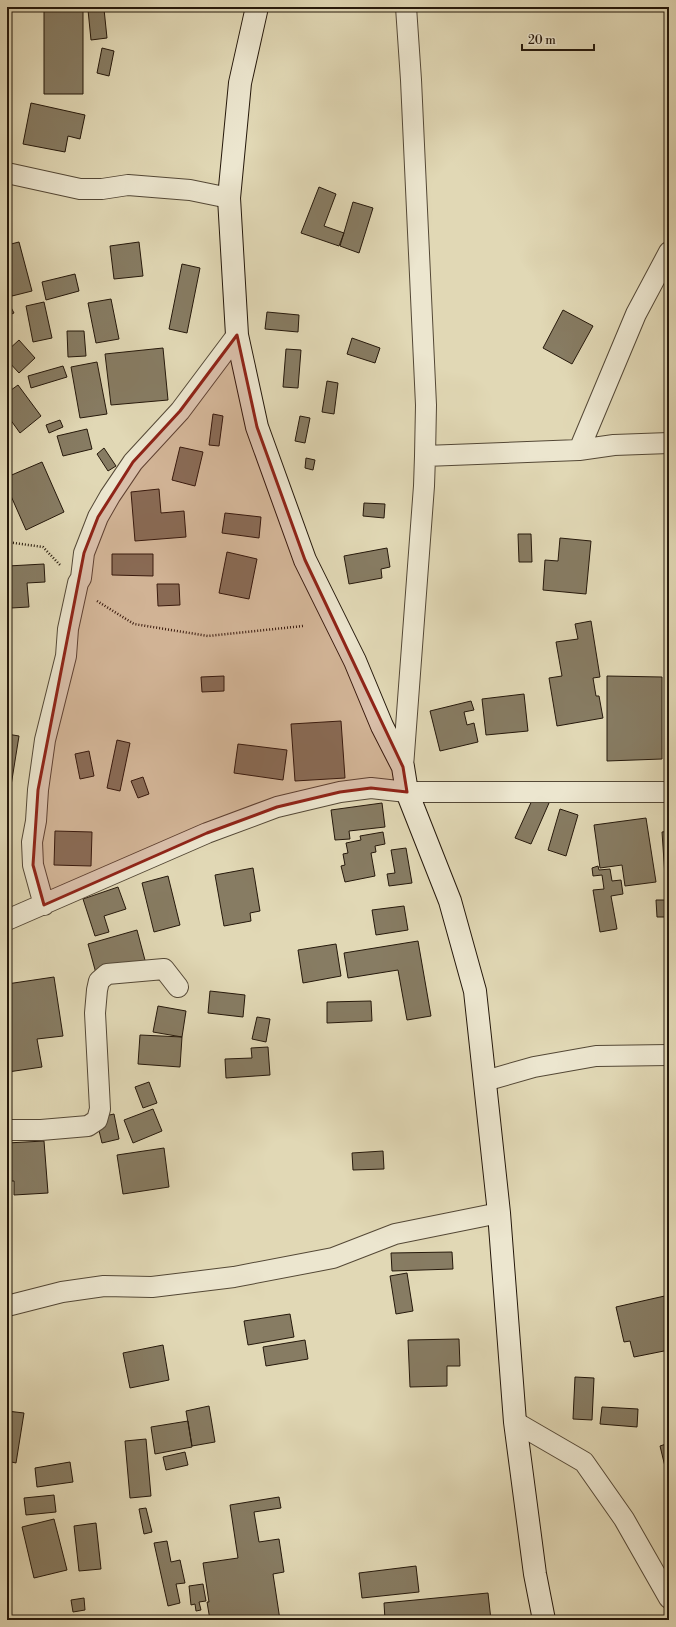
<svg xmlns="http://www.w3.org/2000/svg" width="676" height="1627" viewBox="0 0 676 1627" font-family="'Libre Bodoni',serif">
<rect width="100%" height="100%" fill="#e1d8b5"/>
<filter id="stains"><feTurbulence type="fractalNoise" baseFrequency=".005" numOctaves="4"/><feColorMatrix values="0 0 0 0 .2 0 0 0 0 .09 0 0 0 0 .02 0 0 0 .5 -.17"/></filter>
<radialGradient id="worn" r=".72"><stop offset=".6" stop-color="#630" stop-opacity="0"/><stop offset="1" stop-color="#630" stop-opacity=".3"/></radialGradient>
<path fill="#877c63" stroke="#25180b" d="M 44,8 L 83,8 L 83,94 L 44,94 Z
M 104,9 L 107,38 L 91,40 L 88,10 Z
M 102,48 L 114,51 L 109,76 L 97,73 Z
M 31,103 L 85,115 L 80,139 L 68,136 L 65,152 L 23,144 Z
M 319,187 L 336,194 L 324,226 L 344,233 L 339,246 L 301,233 Z
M 353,202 L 373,208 L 359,253 L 340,246 Z
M 19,242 L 32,291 L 12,296 L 7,277 L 7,245 Z
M 139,242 L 143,276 L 114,279 L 110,246 Z
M 182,264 L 200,268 L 187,333 L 169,329 Z
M 75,274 L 79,291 L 46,300 L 42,282 Z
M 111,299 L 119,339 L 96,343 L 88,303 Z
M 7,300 L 14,313 L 7,316 Z
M 44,302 L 52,338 L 33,342 L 26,306 Z
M 563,310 L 593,326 L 572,364 L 543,348 Z
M 267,312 L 299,315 L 298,332 L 265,329 Z
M 67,331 L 84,331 L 86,356 L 68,357 Z
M 352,338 L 380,348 L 375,363 L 347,354 Z
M 19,340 L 35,358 L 19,373 L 7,360 L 7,351 Z
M 163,348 L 168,400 L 111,405 L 105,354 Z
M 286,349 L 301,350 L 298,388 L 283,387 Z
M 97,362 L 107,414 L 80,418 L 71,367 Z
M 63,366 L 67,377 L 31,388 L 28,376 Z
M 327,381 L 338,383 L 334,414 L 322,412 Z
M 18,385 L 41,416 L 20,433 L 7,415 L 7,393 Z
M 213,414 L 223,416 L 219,446 L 209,445 Z
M 300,416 L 310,418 L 305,443 L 295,441 Z
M 60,420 L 63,427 L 49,433 L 46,425 Z
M 87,429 L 92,449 L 63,456 L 57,436 Z
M 180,447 L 203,452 L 195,486 L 172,480 Z
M 104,448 L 116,466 L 108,471 L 97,454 Z
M 306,458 L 315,460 L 313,470 L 305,468 Z
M 42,462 L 64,512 L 26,530 L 7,487 L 7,477 Z
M 159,489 L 161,513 L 184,511 L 186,537 L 135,541 L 131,492 Z
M 364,503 L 385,504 L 384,518 L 363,516 Z
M 225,513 L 261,517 L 259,538 L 222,533 Z
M 518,534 L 531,534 L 532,562 L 519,562 Z
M 560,538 L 591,541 L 586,594 L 543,590 L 545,560 L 558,561 Z
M 387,548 L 390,567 L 381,569 L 382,578 L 349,584 L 344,556 Z
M 227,552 L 257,559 L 249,599 L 219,593 Z
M 112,554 L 153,554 L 153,576 L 112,575 Z
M 44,564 L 45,582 L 27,583 L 29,607 L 11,608 L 8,566 Z
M 157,584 L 179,584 L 180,605 L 158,606 Z
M 591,621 L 600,677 L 593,678 L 596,696 L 599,696 L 603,718 L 557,726 L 549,678 L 562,676 L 556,642 L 578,639 L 575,624 Z
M 224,676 L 224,691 L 202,692 L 201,677 Z
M 607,676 L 662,677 L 662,759 L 607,761 Z
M 524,694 L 528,731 L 486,735 L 482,699 Z
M 471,701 L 474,710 L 464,712 L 467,725 L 474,723 L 478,742 L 440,751 L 430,711 Z
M 341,721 L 345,778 L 295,781 L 291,724 Z
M 7,734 L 19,736 L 10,792 L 7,791 Z
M 117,740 L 130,743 L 120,791 L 107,788 Z
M 238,744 L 287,750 L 283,780 L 234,773 Z
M 89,751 L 94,776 L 80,779 L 75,754 Z
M 143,777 L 149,794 L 138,798 L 131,781 Z
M 534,796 L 549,803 L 531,844 L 515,838 Z
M 382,803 L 385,827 L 349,831 L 350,839 L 335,840 L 331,810 Z
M 560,809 L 578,815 L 566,856 L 548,850 Z
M 646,818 L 656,882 L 625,886 L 622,865 L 600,868 L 594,825 Z
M 55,831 L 92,832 L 91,866 L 54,865 Z
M 669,831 L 669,891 L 666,891 L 662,832 Z
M 383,832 L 385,844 L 375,846 L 376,852 L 371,853 L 375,876 L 345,882 L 341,866 L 345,865 L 343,854 L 348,853 L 346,843 L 361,840 L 360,836 Z
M 406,848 L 412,883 L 389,886 L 387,874 L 395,873 L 391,850 Z
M 598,866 L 599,870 L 610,869 L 612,881 L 621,880 L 623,894 L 611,896 L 617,929 L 600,932 L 593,890 L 604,889 L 602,875 L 593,876 L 592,868 Z
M 253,868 L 260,911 L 250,913 L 251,921 L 224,926 L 215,875 Z
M 168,876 L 180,925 L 154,932 L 142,883 Z
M 118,887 L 126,909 L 104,916 L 109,932 L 95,936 L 83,899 Z
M 656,900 L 669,900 L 669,917 L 657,917 Z
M 404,906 L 408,930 L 376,935 L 372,910 Z
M 137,930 L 146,964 L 97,977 L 88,944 Z
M 667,940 L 669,940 L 669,974 Z
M 418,941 L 431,1016 L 407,1020 L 398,970 L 348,978 L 344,953 Z
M 336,944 L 341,976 L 303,983 L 298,950 Z
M 54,977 L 63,1036 L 37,1039 L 42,1067 L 8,1072 L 7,984 Z
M 210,991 L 245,995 L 243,1017 L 208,1013 Z
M 371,1001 L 372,1021 L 327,1023 L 327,1002 Z
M 158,1006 L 186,1011 L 182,1037 L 153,1032 Z
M 257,1017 L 270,1019 L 266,1042 L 252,1039 Z
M 140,1035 L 182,1037 L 180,1067 L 138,1064 Z
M 268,1047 L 270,1075 L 226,1078 L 225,1059 L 252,1058 L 251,1048 Z
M 149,1082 L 157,1103 L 143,1108 L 135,1087 Z
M 153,1109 L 162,1131 L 133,1143 L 124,1120 Z
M 114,1114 L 119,1139 L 102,1143 L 96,1118 Z
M 44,1141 L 48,1193 L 14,1195 L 14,1181 L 7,1181 L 7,1143 Z
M 164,1148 L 169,1187 L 123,1194 L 117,1155 Z
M 383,1151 L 384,1169 L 353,1170 L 352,1153 Z
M 452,1252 L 453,1269 L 392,1271 L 391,1253 Z
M 407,1273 L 413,1311 L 396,1314 L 390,1276 Z
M 669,1295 L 669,1350 L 634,1357 L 630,1341 L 624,1342 L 616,1307 Z
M 290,1314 L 294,1337 L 248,1345 L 244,1321 Z
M 459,1339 L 460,1366 L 447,1366 L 447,1386 L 410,1387 L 408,1340 Z
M 305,1340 L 308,1359 L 266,1366 L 263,1347 Z
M 163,1345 L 169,1380 L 130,1388 L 123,1353 Z
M 7,1353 L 9,1353 L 11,1370 L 7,1370 Z
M 575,1377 L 594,1378 L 592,1420 L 573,1419 Z
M 209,1406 L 215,1442 L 192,1446 L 186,1411 Z
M 602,1407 L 638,1409 L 637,1427 L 600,1424 Z
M 7,1411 L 24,1413 L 16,1463 L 7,1461 Z
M 188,1421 L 192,1447 L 155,1454 L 151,1427 Z
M 146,1439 L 151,1496 L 130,1498 L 125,1441 Z
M 669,1443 L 669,1478 L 668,1479 L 660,1446 Z
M 185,1452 L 188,1465 L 166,1470 L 163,1457 Z
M 70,1462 L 73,1482 L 37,1487 L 35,1468 Z
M 54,1495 L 56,1512 L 26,1515 L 24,1498 Z
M 279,1497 L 281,1508 L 254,1512 L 259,1542 L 279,1539 L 284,1572 L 273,1574 L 280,1620 L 210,1620 L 207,1602 L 209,1602 L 203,1563 L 238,1558 L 230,1505 Z
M 146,1508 L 152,1532 L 144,1534 L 139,1509 Z
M 54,1519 L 67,1570 L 34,1578 L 22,1527 Z
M 96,1523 L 101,1569 L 79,1571 L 74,1526 Z
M 167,1541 L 171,1562 L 180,1560 L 185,1583 L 176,1584 L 180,1603 L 168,1606 L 154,1543 Z
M 416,1566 L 419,1592 L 362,1598 L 359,1573 Z
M 203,1584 L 206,1601 L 199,1602 L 201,1610 L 196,1611 L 195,1604 L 191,1605 L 189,1586 Z
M 488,1593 L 491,1620 L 385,1620 L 384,1603 Z
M 84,1598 L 85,1610 L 73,1612 L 71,1600 Z"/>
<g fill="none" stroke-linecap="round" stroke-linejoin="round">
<g stroke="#544836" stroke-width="22">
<path id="minor" d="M 406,7 L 411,80 L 426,405 L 425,456
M 7,173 L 80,189 L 102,189 L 128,185 L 190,190 L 229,198
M 579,450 L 636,314 L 669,252
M 403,767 L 424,486 L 425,456 L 579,450 L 614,445 L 669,443
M 44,905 L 33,865 L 32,842 L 36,821 L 38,790 L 45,740 L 66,656 L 68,629 L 78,583 L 81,578 L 84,553 L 98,517 L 110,496 L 133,462 L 180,411 L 237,335
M 7,920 L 207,833 L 277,807 L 340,792 L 371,788 L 407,792 L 669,792
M 485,1081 L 534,1067 L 596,1056 L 669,1055
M 7,1130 L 41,1130 L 88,1126 L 97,1120 L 100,1109 L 95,1013 L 97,990 L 99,981 L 107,974 L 164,969 L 178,987
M 7,1306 L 62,1292 L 104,1286 L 152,1287 L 234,1277 L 333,1258 L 395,1234 L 499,1213
M 515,1422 L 584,1462 L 624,1519 L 669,1598"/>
</g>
<g stroke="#25180b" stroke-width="24">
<path id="secondary" d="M 257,7 L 240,83 L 229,198 L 237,335 L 257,427 L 305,560 L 355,661 L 382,726 L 403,767 L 407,792 L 450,901 L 475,991 L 499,1213 L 515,1422 L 535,1574 L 544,1620"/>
</g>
<path stroke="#25180b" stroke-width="2.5" stroke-dasharray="1 2" stroke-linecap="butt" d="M 7,542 L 43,547 L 60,565
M 97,601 L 134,624 L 208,636 L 303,626"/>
<use href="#minor" stroke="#ece6cf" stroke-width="20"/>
<use href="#secondary" stroke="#ece6cf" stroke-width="22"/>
</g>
<path fill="#8f2418" fill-opacity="0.2" stroke="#8f2418" stroke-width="3" stroke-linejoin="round" d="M 237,335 L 257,427 L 305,560 L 403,767 L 407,792 L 371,788 L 340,792 L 277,807 L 207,833 L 44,905 L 33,865 L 38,790 L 84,553 L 98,517 L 133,462 L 180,411 Z"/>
<rect width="676" height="1627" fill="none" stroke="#e1d8b5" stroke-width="24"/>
<rect x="8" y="8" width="660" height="1611" fill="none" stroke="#25180b" stroke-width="2"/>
<rect x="12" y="12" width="652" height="1603" fill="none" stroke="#25180b"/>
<path d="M522 44v6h72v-6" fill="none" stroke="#25180b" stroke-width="2"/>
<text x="528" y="44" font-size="12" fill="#25180b" stroke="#ece6cf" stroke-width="3" paint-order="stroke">20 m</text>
<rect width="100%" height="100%" filter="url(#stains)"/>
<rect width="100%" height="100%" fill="url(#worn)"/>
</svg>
